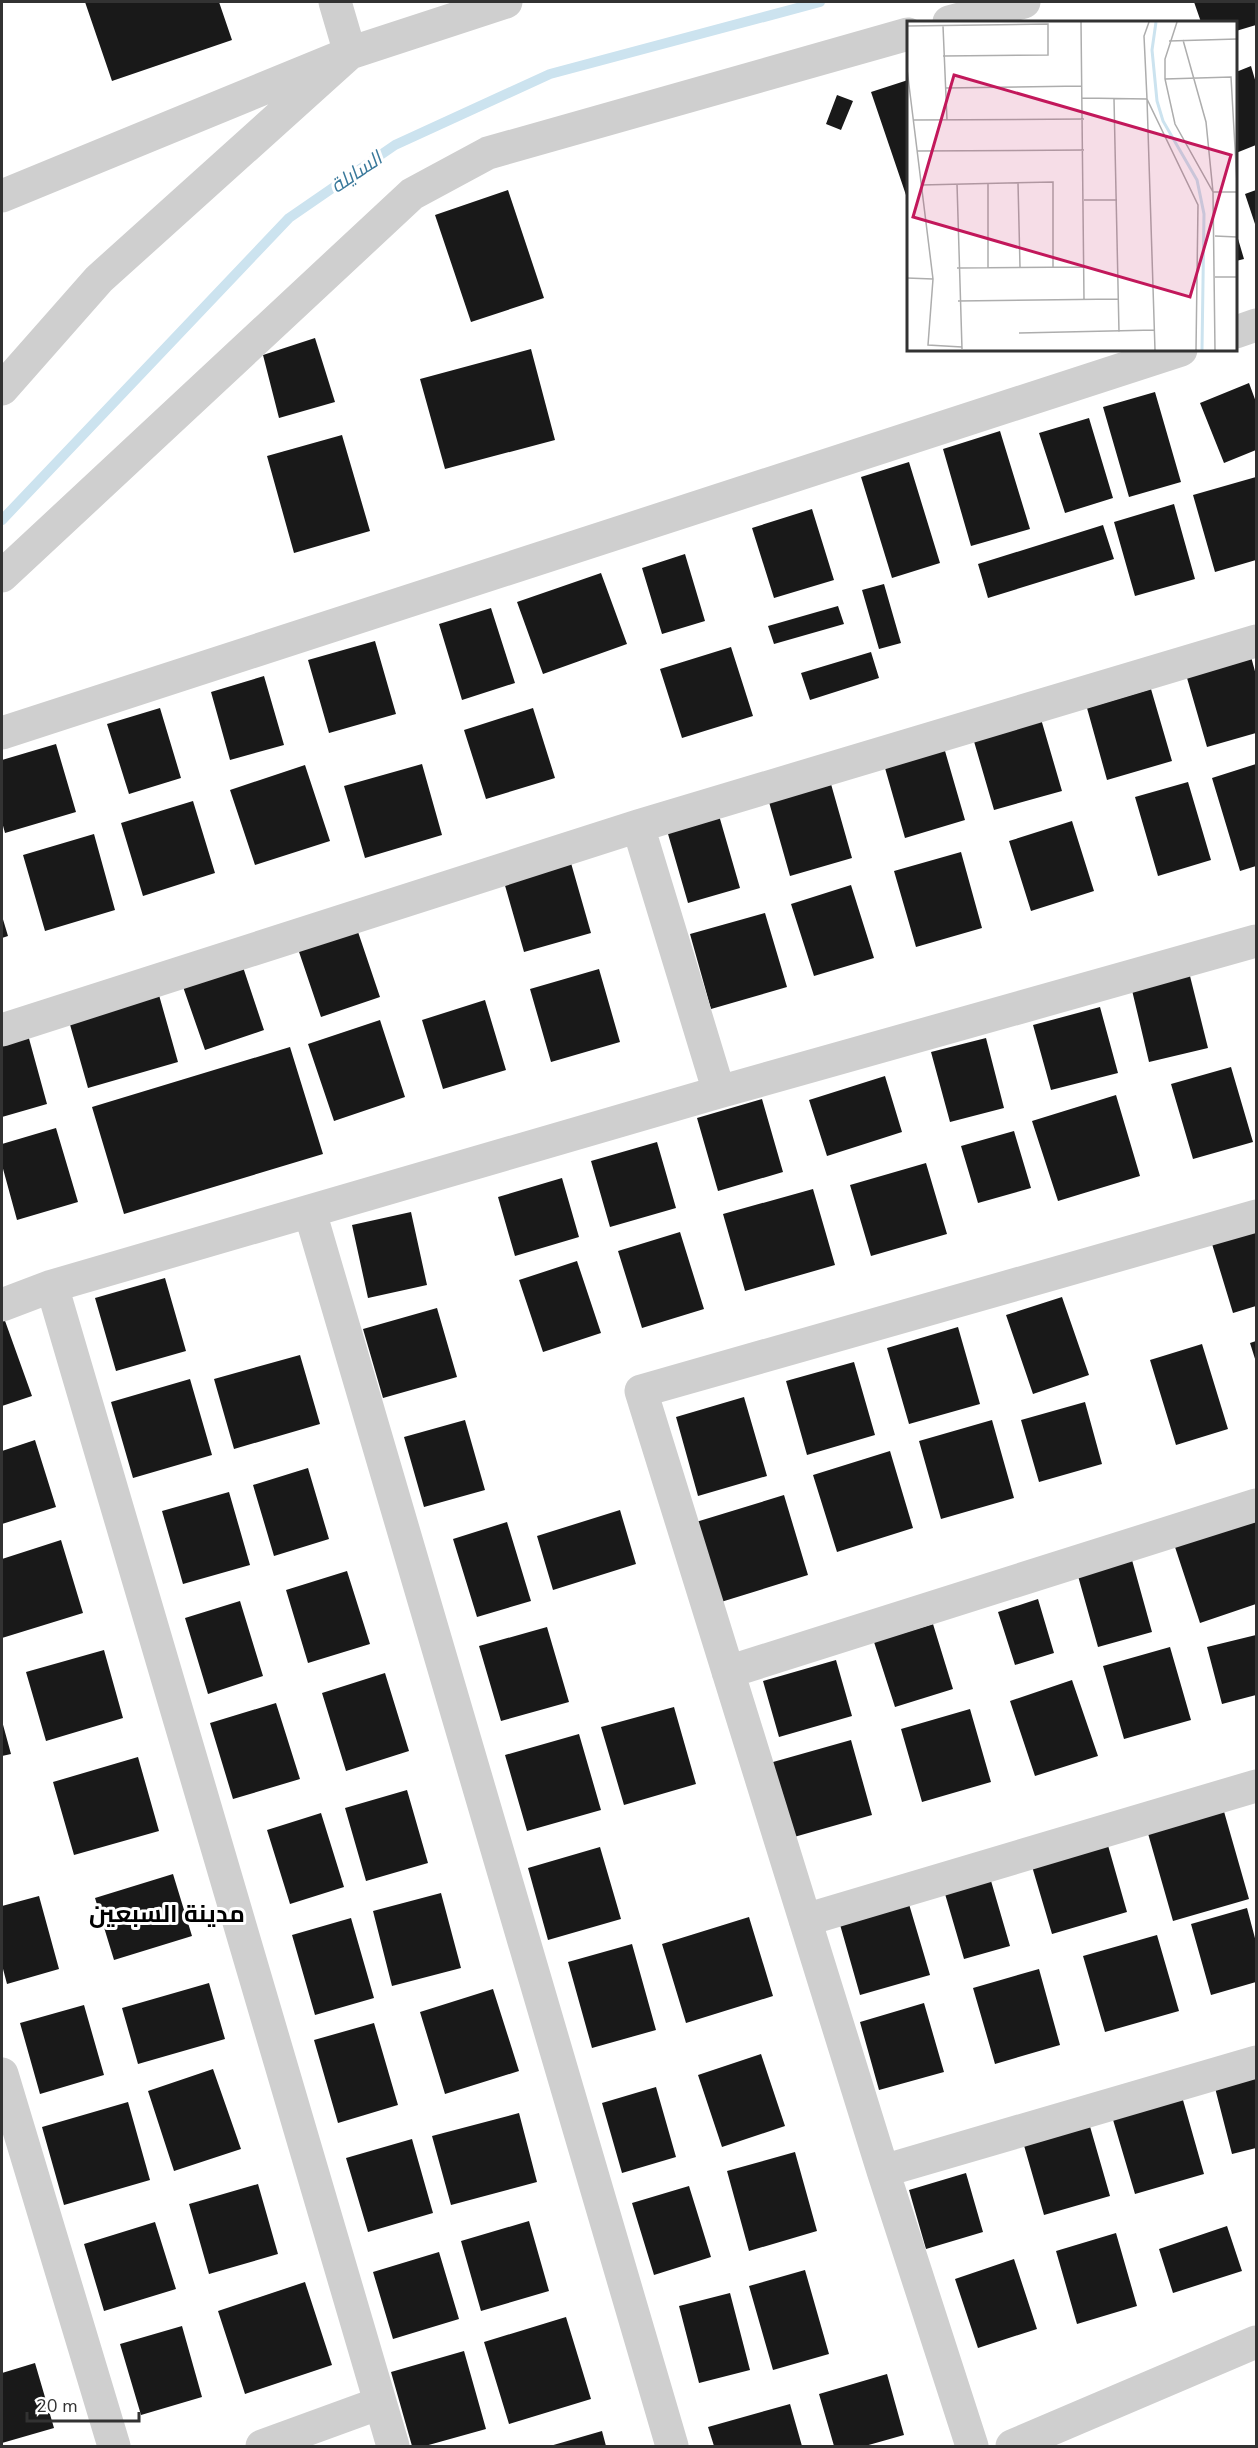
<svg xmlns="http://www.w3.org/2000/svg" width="1258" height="2448" viewBox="0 0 1258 2448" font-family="'Nunito Sans',Cairo,sans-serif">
<rect width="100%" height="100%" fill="#fff"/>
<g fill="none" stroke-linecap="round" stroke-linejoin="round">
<path stroke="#cce3ef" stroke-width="10" d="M 2,520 L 289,218 L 395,145 L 550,74 L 820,2"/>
</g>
<path fill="#191919" d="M 85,2 L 219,2 L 232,40 L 112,81 Z
M 1194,2 L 1256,2 L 1256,25 L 1236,31 L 1236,22 L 1201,22 Z
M 1251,66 L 1256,83 L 1256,145 L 1236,153 L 1236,72 Z
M 908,80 L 908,201 L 871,92 Z
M 837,95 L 853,101 L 841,130 L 826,124 Z
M 508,190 L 544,298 L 471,322 L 435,215 Z
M 1256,190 L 1256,227 L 1245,194 Z
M 1236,232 L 1244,259 L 1236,261 Z
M 315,338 L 335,402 L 279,418 L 263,355 Z
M 531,349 L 555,440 L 445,469 L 420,379 Z
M 1249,383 L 1256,402 L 1256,450 L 1224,463 L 1200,403 Z
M 1155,392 L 1181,482 L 1129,497 L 1103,407 Z
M 1089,418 L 1113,498 L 1065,513 L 1039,433 Z
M 1000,431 L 1030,529 L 971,546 L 943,449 Z
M 342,435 L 370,531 L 294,553 L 267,456 Z
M 909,462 L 940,563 L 892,578 L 861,477 Z
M 1256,477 L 1256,560 L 1215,572 L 1193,495 Z
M 1174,504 L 1195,579 L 1135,596 L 1114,522 Z
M 812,509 L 834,580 L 774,598 L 752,528 Z
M 1103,525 L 1114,559 L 988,598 L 978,564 Z
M 685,554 L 705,621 L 662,634 L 642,568 Z
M 601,573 L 627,644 L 543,674 L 517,602 Z
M 884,584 L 901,643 L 879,649 L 862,590 Z
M 838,606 L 844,624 L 774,644 L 768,626 Z
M 491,608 L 515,683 L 462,700 L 439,624 Z
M 375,641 L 396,714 L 329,733 L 308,660 Z
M 731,647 L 753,716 L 682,738 L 660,669 Z
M 871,652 L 879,678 L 810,700 L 801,673 Z
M 1250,653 L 1256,675 L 1256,733 L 1207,747 L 1185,671 Z
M 264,676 L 284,745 L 230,760 L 211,692 Z
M 1151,689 L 1172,761 L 1107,780 L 1087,708 Z
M 160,708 L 181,778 L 129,794 L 107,724 Z
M 533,708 L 555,778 L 486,799 L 464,730 Z
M 1041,719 L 1062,791 L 994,810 L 973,738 Z
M 56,744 L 76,812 L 5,833 L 2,822 L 2,760 Z
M 943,744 L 965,820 L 905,838 L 883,761 Z
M 422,764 L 442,835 L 365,858 L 344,786 Z
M 1256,764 L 1256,866 L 1240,871 L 1212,778 Z
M 305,765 L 330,841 L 255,865 L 230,790 Z
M 1188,782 L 1211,860 L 1158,876 L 1135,797 Z
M 831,784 L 852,858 L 790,876 L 769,802 Z
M 193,801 L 215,873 L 143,896 L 121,823 Z
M 718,812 L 740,888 L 688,903 L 666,827 Z
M 1072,821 L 1094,891 L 1031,911 L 1009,841 Z
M 94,834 L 115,910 L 45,931 L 23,855 Z
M 961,852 L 982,928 L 916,947 L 894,871 Z
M 571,863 L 591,933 L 524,952 L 504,882 Z
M 851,885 L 874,958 L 814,976 L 791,904 Z
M 765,913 L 787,987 L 711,1009 L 690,934 Z
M 2,916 L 8,936 L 2,938 Z
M 355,923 L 380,997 L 321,1017 L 296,943 Z
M 241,961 L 264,1030 L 205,1050 L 181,981 Z
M 599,969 L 620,1042 L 551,1062 L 530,989 Z
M 1189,972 L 1208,1048 L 1149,1062 L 1131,986 Z
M 157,988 L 178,1062 L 88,1088 L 67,1014 Z
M 485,1000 L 506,1070 L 443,1089 L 422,1020 Z
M 1100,1007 L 1118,1073 L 1051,1090 L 1033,1025 Z
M 380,1020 L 405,1097 L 334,1121 L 308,1044 Z
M 25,1024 L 47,1104 L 2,1117 L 2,1031 Z
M 986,1038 L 1004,1108 L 950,1122 L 931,1052 Z
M 290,1047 L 323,1154 L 124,1214 L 92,1107 Z
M 1231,1067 L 1253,1142 L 1193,1159 L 1171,1084 Z
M 885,1076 L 902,1132 L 827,1156 L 809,1100 Z
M 1116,1095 L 1140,1176 L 1058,1201 L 1032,1121 Z
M 762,1099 L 783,1172 L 718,1191 L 697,1118 Z
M 56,1128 L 78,1202 L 17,1220 L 2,1165 L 2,1144 Z
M 1014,1131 L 1031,1188 L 978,1203 L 961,1146 Z
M 657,1142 L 676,1208 L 610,1227 L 591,1161 Z
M 926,1163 L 947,1234 L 871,1256 L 850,1185 Z
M 562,1178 L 579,1237 L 515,1256 L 498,1197 Z
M 813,1189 L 835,1265 L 745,1291 L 723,1214 Z
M 411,1212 L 427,1285 L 368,1298 L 352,1225 Z
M 1256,1230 L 1256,1306 L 1233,1313 L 1212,1244 Z
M 680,1232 L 704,1309 L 642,1328 L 618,1251 Z
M 577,1261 L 601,1333 L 543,1352 L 519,1280 Z
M 165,1278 L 186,1351 L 116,1371 L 95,1298 Z
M 1062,1297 L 1089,1375 L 1033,1394 L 1006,1315 Z
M 437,1308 L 457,1377 L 383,1398 L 363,1329 Z
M 4,1318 L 32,1396 L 2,1406 L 2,1319 Z
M 958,1327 L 980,1404 L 909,1424 L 887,1348 Z
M 1256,1341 L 1256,1362 L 1250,1343 Z
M 1202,1344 L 1228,1429 L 1176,1445 L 1150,1360 Z
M 300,1355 L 320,1424 L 234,1449 L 214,1379 Z
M 854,1362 L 875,1435 L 807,1455 L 786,1381 Z
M 190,1379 L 212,1455 L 133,1478 L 111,1402 Z
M 744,1397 L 767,1476 L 698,1496 L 676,1417 Z
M 1085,1402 L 1102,1464 L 1039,1482 L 1021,1420 Z
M 465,1420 L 485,1490 L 424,1507 L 404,1437 Z
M 992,1420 L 1014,1498 L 941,1519 L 919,1441 Z
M 35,1440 L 56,1507 L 2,1524 L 2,1451 Z
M 890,1451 L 913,1528 L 837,1552 L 813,1475 Z
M 308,1468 L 329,1539 L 274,1556 L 253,1485 Z
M 229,1492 L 250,1565 L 183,1584 L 162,1511 Z
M 784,1495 L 808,1575 L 721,1602 L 696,1522 Z
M 620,1510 L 636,1564 L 553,1590 L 537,1536 Z
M 1256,1517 L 1256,1604 L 1200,1623 L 1174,1544 Z
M 507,1522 L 531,1601 L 477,1617 L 453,1539 Z
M 61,1540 L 83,1613 L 2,1638 L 2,1559 Z
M 1132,1560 L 1152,1632 L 1098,1647 L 1078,1576 Z
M 347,1571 L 370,1644 L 308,1663 L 286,1590 Z
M 1038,1599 L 1054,1653 L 1015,1665 L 998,1612 Z
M 240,1601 L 263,1676 L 208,1694 L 185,1618 Z
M 933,1624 L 953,1689 L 895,1707 L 874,1642 Z
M 547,1627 L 569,1702 L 501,1721 L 479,1646 Z
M 1256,1635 L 1256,1695 L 1222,1704 L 1207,1647 Z
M 1170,1647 L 1191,1720 L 1124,1739 L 1103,1666 Z
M 104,1650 L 123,1718 L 46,1741 L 26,1672 Z
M 836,1660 L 852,1716 L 779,1737 L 763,1681 Z
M 385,1673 L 409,1751 L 346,1771 L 322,1693 Z
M 1072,1680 L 1098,1756 L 1035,1776 L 1010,1701 Z
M 276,1703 L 300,1779 L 233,1799 L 210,1723 Z
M 674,1707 L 696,1784 L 624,1805 L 601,1727 Z
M 970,1709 L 991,1782 L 922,1802 L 901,1729 Z
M 2,1721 L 11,1754 L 2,1756 Z
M 579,1734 L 601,1810 L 527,1831 L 505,1755 Z
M 851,1740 L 872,1815 L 787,1839 L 766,1764 Z
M 138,1757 L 159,1831 L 74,1855 L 53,1782 Z
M 407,1790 L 428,1863 L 366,1881 L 345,1808 Z
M 1223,1808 L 1249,1899 L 1173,1921 L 1147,1830 Z
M 321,1813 L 344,1887 L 290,1904 L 267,1830 Z
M 1107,1842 L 1127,1912 L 1052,1934 L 1031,1863 Z
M 600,1847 L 621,1919 L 548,1940 L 528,1868 Z
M 173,1874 L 192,1936 L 114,1960 L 95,1898 Z
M 989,1874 L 1010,1946 L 964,1959 L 943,1887 Z
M 441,1893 L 461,1968 L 392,1986 L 373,1911 Z
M 906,1894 L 930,1975 L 860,1995 L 837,1914 Z
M 39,1896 L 59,1969 L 7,1984 L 2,1965 L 2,1906 Z
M 1247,1908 L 1256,1942 L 1256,1982 L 1211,1995 L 1191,1924 Z
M 749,1917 L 773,1996 L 686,2023 L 662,1944 Z
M 351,1918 L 374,1998 L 315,2015 L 292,1935 Z
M 1157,1935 L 1179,2011 L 1105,2032 L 1083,1956 Z
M 632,1944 L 656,2030 L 592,2048 L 568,1962 Z
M 1039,1969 L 1060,2045 L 995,2064 L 973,1988 Z
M 209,1983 L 225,2039 L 138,2064 L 122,2008 Z
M 493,1989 L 519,2071 L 445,2094 L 420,2012 Z
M 924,2003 L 944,2072 L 879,2090 L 860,2022 Z
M 84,2005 L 104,2075 L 40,2094 L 20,2023 Z
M 374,2023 L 398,2105 L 338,2123 L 314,2040 Z
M 761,2054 L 785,2126 L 722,2147 L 698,2075 Z
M 213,2069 L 241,2149 L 174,2171 L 148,2091 Z
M 1256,2072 L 1256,2148 L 1232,2154 L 1214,2084 Z
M 656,2087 L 676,2157 L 622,2173 L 602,2103 Z
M 1181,2093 L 1204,2174 L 1135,2194 L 1111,2113 Z
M 128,2102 L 150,2180 L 64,2205 L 42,2127 Z
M 519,2113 L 537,2182 L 451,2205 L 432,2136 Z
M 1089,2123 L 1110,2196 L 1044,2215 L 1023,2142 Z
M 412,2139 L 433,2213 L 368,2232 L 346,2158 Z
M 795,2152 L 817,2231 L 749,2251 L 727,2171 Z
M 966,2173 L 983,2232 L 926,2249 L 909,2190 Z
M 258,2184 L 278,2254 L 209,2274 L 189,2204 Z
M 689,2186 L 711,2257 L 654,2275 L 632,2203 Z
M 529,2221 L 549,2291 L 481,2311 L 461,2241 Z
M 155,2222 L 176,2289 L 104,2311 L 84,2244 Z
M 1227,2226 L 1242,2271 L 1173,2293 L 1159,2249 Z
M 1116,2233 L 1137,2306 L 1077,2324 L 1056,2251 Z
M 439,2252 L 459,2319 L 393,2339 L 373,2272 Z
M 1014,2259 L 1037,2329 L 978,2348 L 955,2279 Z
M 805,2270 L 829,2354 L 773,2370 L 749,2286 Z
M 305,2282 L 332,2365 L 245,2394 L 218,2311 Z
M 730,2293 L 750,2370 L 699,2383 L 679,2306 Z
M 566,2317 L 591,2399 L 509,2424 L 484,2342 Z
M 182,2326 L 202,2397 L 141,2415 L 120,2344 Z
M 464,2351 L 486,2429 L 425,2446 L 412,2446 L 391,2372 Z
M 35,2363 L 54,2428 L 2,2443 L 2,2373 Z
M 887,2374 L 904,2435 L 865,2446 L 834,2446 L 819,2394 Z
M 790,2404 L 802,2446 L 714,2446 L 708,2427 Z
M 602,2431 L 606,2446 L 550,2446 Z"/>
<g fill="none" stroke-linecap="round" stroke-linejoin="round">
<path stroke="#cfcfcf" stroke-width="33" d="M 949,22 L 1024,2
M 2,196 L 350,53 L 335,2
M 1236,332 L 1256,325
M 2,389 L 99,279 L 350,53 L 506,2
M 2,576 L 412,194 L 488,153 L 908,34
M 2,733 L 1181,350
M 638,826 L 719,1092
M 2,1030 L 638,826 L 1256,641
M 310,1212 L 672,2446
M 52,1286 L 393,2446
M 2,1305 L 52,1286 L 719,1092 L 1256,941
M 728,1672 L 1256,1505
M 805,1920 L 1256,1786
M 2,2074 L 114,2446
M 883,2171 L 1256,2062
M 262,2446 L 380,2403
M 972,2446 L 883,2171 L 641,1391 L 1256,1216
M 1012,2446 L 1256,2342"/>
</g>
<g text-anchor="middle" stroke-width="6" stroke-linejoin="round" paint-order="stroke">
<g font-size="20" font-style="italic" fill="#3a799b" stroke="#fff">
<text transform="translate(356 172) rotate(-34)" y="7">السايلة</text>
</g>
<g font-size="24" font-weight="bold" fill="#000" stroke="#fff">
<text x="167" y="1922">مدينة السبعين</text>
</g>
</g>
<g transform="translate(907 21)">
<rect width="330" height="330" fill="#fff"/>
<path fill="none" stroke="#cce3ef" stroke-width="3" d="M 249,1 L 245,29 L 250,80 L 256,100 L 290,159 L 297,193 L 295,329"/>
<path fill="none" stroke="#adadad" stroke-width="1.5" d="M 174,1 L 177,279M 242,1 L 237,15 L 240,78 L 291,184 L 289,329M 270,1 L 258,38 L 258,58 L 268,103 L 306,171 L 308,329M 0,5 L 141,3 L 141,34 L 36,35M 36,5 L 40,99M 276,19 L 299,101 L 306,171 L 330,171M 262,20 L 330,18M 0,48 L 26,258 L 21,324 L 55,326M 258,58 L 324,56 L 330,162M 38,67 L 175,65M 175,77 L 240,78 L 248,329M 207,78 L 212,311M 6,99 L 177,98M 10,130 L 177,129M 81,162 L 81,247M 111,162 L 113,246M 50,163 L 55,328M 14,164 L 146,161 L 146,246M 177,179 L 210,179M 308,215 L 330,216M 50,247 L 177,246M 308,256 L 330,256M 0,257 L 26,258M 51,280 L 211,278M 112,312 L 248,309"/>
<path fill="#c2185b" fill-opacity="0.15" stroke="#c2185b" stroke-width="3" d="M 47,54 L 324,134 L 283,276 L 6,196 Z"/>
<rect width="330" height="330" fill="none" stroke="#323232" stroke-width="3"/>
</g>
<rect width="1258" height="2448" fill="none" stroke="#323232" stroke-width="6"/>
<path d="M27 2412v9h112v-9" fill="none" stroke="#323232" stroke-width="3"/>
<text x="36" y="2412" font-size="18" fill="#323232" stroke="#ffffff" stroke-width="4.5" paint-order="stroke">20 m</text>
</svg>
